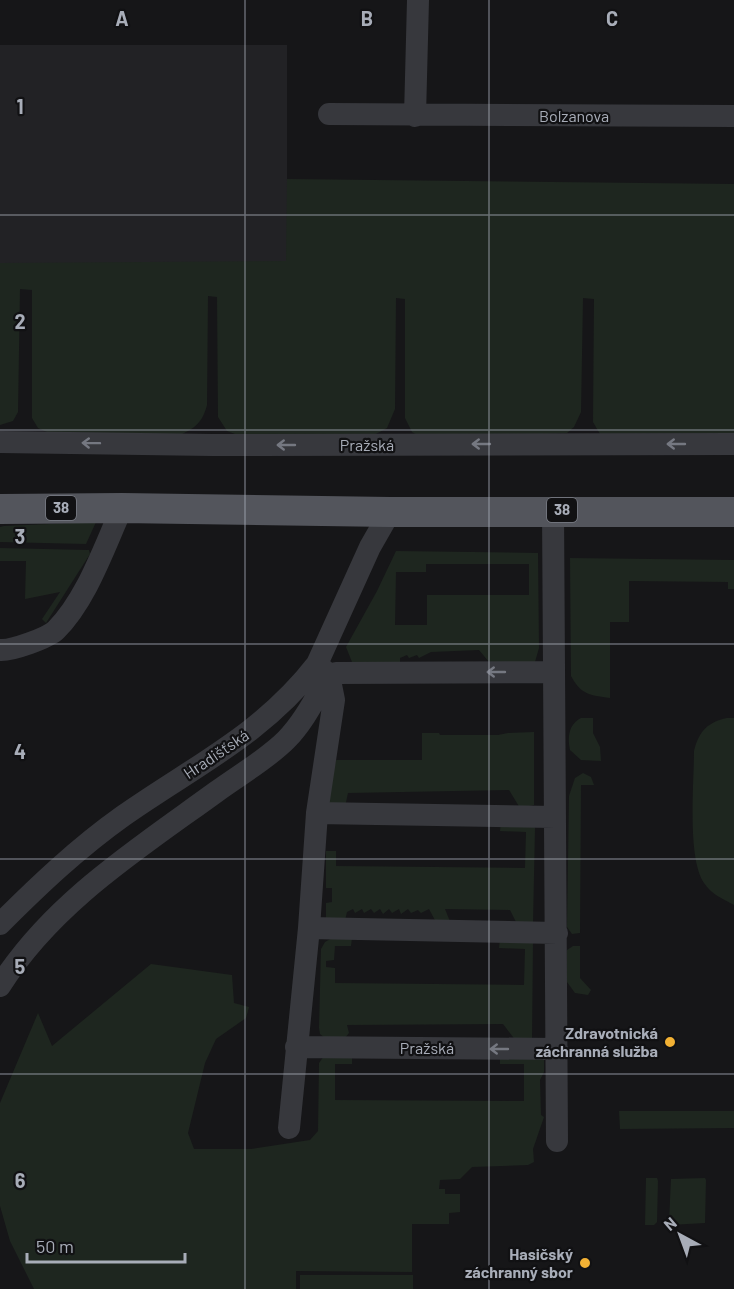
<svg xmlns="http://www.w3.org/2000/svg" width="734" height="1289" viewBox="0 0 734 1289" font-family="Barlow,sans-serif">
<rect width="100%" height="100%" fill="#161618"/>
<path fill="#222225" d="M 0,45 L 287,45 L 287,281 L 0,282 Z"/>
<path fill="#1e261f" fill-rule="evenodd" d="M 287,179 L 734,184 L 734,433 L 600,434 L 593,422 L 594,299 L 583,298 L 581,412 L 574,427 L 567,433 L 485,437 L 420,437 L 412,432 L 405,418 L 405,299 L 396,298 L 395,409 L 387,428 L 374,435 L 235,434 L 227,431 L 218,417 L 217,297 L 208,296 L 207,405 C 203,421 196,428 180,435 L 47,432 L 38,428 L 32,418 L 32,290 L 20,289 L 18,412 L 13,421 L 0,425 L 0,263 L 286,261 Z
M 96,522 L 86,544 L 0,542 L 0,527 L 4,526 Z
M 0,548 L 89,550 L 90,554 L 46,623 L 42,619 L 60,592 L 25,599 L 26,561 L 0,561 Z
M 396,551 L 538,553 L 539,648 L 535,662 L 489,662 L 479,650 L 431,652 L 419,658 L 417,655 L 409,658 L 407,655 L 400,658 L 400,663 L 352,662 L 346,647 L 377,591 ZM 426,564 L 529,564 L 529,595 L 427,595 L 427,625 L 395,625 L 396,572 L 426,572 Z
M 570,558 L 734,560 L 734,589 L 728,589 L 728,582 L 629,581 L 629,622 L 610,622 L 610,698 C 590,695 581,695 571,676 Z
M 581,718 L 593,718 L 593,733 L 600,747 L 601,761 L 581,760 L 570,750 C 567,737 569,724 581,718 Z
M 727,718 L 734,718 L 734,905 C 723,899 711,894 704,883 C 687,858 694,784 694,751 C 699,731 708,722 727,718 Z
M 534,732 L 534,805 L 520,808 L 509,790 L 348,793 L 345,807 L 326,803 L 336,760 L 422,760 L 422,733 L 439,733 L 440,735 L 498,735 L 508,733 Z
M 583,773 L 591,777 L 594,785 L 581,785 L 580,933 L 572,934 L 567,927 L 569,796 L 575,778 Z
M 501,822 L 534,826 L 535,828 L 533,924 L 518,926 L 510,910 L 445,909 L 451,924 L 437,924 L 429,909 L 421,913 L 418,910 L 411,913 L 408,909 L 401,914 L 399,909 L 392,913 L 389,909 L 383,914 L 380,909 L 374,913 L 371,909 L 364,913 L 362,909 L 355,913 L 353,909 L 347,912 L 344,925 L 326,921 L 326,903 L 332,902 L 332,888 L 326,888 L 326,851 L 336,851 L 336,866 L 525,868 L 526,832 L 500,831 Z
M 332,938 L 352,938 L 351,946 L 335,946 L 334,960 L 326,961 L 326,967 L 335,968 L 335,983 L 524,985 L 525,949 L 499,948 L 500,939 L 533,942 L 532,1040 L 516,1041 L 503,1024 L 347,1025 L 349,1033 L 345,1038 L 325,1038 L 320,1034 L 319,1028 L 321,949 L 325,942 Z
M 573,946 L 580,946 L 580,978 L 591,990 L 588,995 L 575,993 L 567,982 L 567,950 Z
M 151,964 L 232,975 L 234,1003 L 249,1007 L 246,1018 L 216,1039 L 205,1063 L 188,1133 L 194,1149 L 251,1149 L 310,1140 L 318,1131 L 319,1063 L 324,1056 L 352,1054 L 352,1064 L 335,1064 L 335,1100 L 524,1101 L 524,1064 L 500,1064 L 500,1054 L 544,1054 L 544,1072 L 540,1080 L 541,1115 L 544,1117 L 533,1149 L 534,1162 L 528,1165 L 472,1167 L 460,1179 L 440,1180 L 439,1189 L 445,1189 L 445,1194 L 460,1194 L 460,1212 L 449,1213 L 449,1224 L 412,1224 L 412,1272 L 296,1271 L 296,1289 L 34,1289 L 10,1241 L 0,1206 L 0,1103 L 38,1013 L 52,1046 Z
M 619,1111 L 734,1111 L 734,1128 L 620,1129 Z
M 646,1178 L 657,1178 L 658,1181 L 657,1222 L 654,1225 L 645,1225 Z
M 705,1178 L 706,1180 L 705,1223 L 670,1225 L 669,1222 L 671,1179 Z
M 300,1275 L 413,1275 L 413,1289 L 300,1289 Z"/>
<g fill="none" stroke-linecap="round" stroke-linejoin="round">
<path stroke="#37383d" stroke-width="22" d="M 329,114 L 734,116
M 415,116 L 418,0
M 0,442 L 212,445 L 734,444
M 553,510 L 557,1141
M 0,650 C 11,651 48,638 56,630 C 87,599 104,547 122,508
M 318,665 L 329,675 L 336,673 L 554,672
M 317,813 L 555,817
M 0,924 C 39,885 78,848 123,816 C 194,766 262,735 317,664 L 370,547 L 390,512
M 309,928 L 557,933
M 0,986 C 52,903 139,848 216,792 C 239,775 266,760 286,740 C 304,722 316,697 329,675
M 296,1047 L 557,1049
M 289,1128 L 309,928 L 317,813 L 334,700 L 329,675"/>
<path stroke="#53555c" stroke-width="30" d="M 0,509 L 122,508 L 390,512 L 734,512"/>
</g>
<defs><path id="oneway-shaft" d="M-6 0H5M1.5-3L5.5 0L1.5 3" fill="none" stroke-width="1.6" stroke-linecap="round" stroke-linejoin="round" transform="scale(1.5)"/></defs>
<g stroke="#757881">
<use href="#oneway-shaft" transform="translate(91 443) rotate(-179)"/>
<use href="#oneway-shaft" transform="translate(481 444) rotate(180)"/>
<use href="#oneway-shaft" transform="translate(676 444) rotate(-180)"/>
<use href="#oneway-shaft" transform="translate(286 445) rotate(180)"/>
<use href="#oneway-shaft" transform="translate(496 672) rotate(180)"/>
<use href="#oneway-shaft" transform="translate(499 1049) rotate(-180)"/>
</g>
<path fill="none" stroke="#a8adb8" stroke-width="1.5" stroke-opacity="0.55" d="M 245,0 L 245,1289M 489,0 L 489,1289M 0,215 L 734,215M 0,430 L 734,430M 0,644 L 734,644M 0,859 L 734,859M 0,1074 L 734,1074"/>
<g fill="#f2b134" stroke="#111113" stroke-width="2">
<circle cx="670" cy="1042" r="6"/>
<circle cx="585" cy="1263" r="6"/>
</g>
<g text-anchor="middle" stroke-width="4.5" stroke-linejoin="round" paint-order="stroke">
<g fill="#111113" stroke="#7b7e86" stroke-width="1.5">
<rect x="46" y="496" width="30" height="24" rx="4.5"/>
<rect x="547" y="498" width="30" height="24" rx="4.5"/>
</g>
<g font-size="15" font-weight="bold" fill="#a8adb8">
<text x="61" y="513">38</text>
<text x="562" y="515">38</text>
</g>
<g font-size="16" fill="#a8adb8" stroke="#111113">
<text x="574" y="122">Bolzanova</text>
<text x="367" y="451">Pražská</text>
<text transform="translate(216 754) rotate(-34)" y="6">Hradišťská</text>
<text x="427" y="1054">Pražská</text>
</g>
<g font-size="16" font-weight="bold" fill="#a8adb8" stroke="#111113" text-anchor="end">
<text x="658" y="1039">Zdravotnická<tspan x="658" dy="18">záchranná služba</tspan></text>
<text x="573" y="1260">Hasičský<tspan x="573" dy="18">záchranný sbor</tspan></text>
</g>
</g>
<g font-size="20" text-anchor="middle" font-weight="bold" fill="#a8adb8" stroke="#111113" stroke-width="4.5" stroke-linejoin="round" paint-order="stroke">
<text x="122" y="26">A</text>
<text x="367" y="26">B</text>
<text x="612" y="26">C</text>
<text x="20" y="114">1</text>
<text x="20" y="329">2</text>
<text x="20" y="544">3</text>
<text x="20" y="759">4</text>
<text x="20" y="974">5</text>
<text x="20" y="1188">6</text>
</g>
<g transform="translate(680 1235) rotate(319)" stroke="#111113" stroke-width="4.5" paint-order="stroke">
<path d="M0-4.5L10 22L0 15L-10 22Z" fill="#a8adb8"/>
<text y="-9" font-size="16" font-weight="bold" text-anchor="middle" fill="#a8adb8">N</text>
</g>
<path d="M27 1253v9h158v-9" fill="none" stroke="#a8adb8" stroke-width="3"/>
<text x="36" y="1253" font-size="18" fill="#a8adb8" stroke="#111113" stroke-width="4.5" paint-order="stroke">50 m</text>
</svg>
